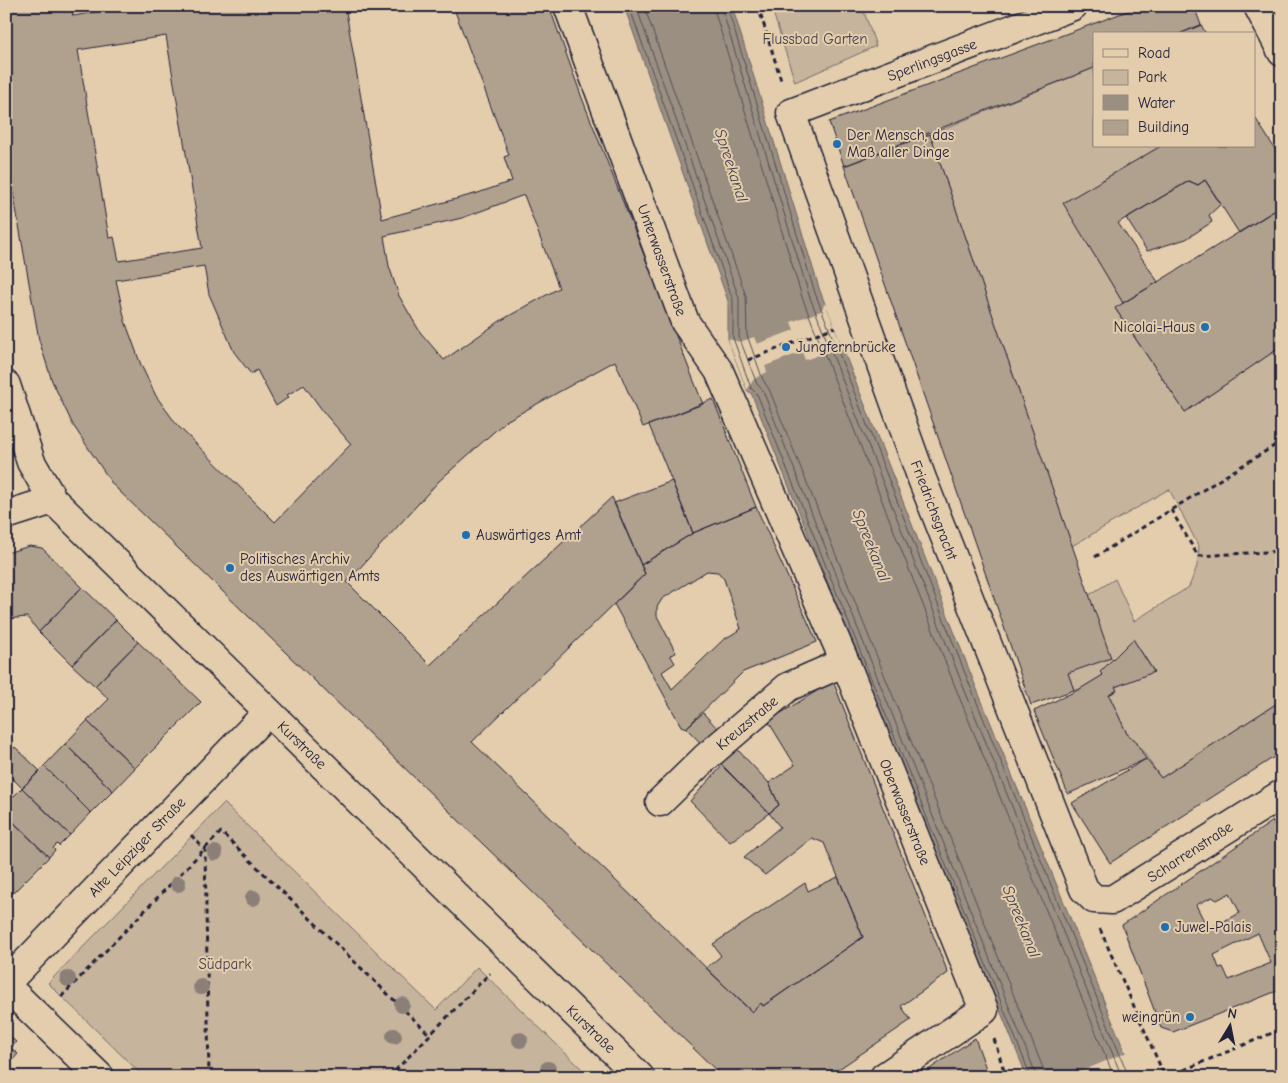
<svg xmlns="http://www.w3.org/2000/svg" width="1288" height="1083" viewBox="0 0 1288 1083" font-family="'Comic Neue',sans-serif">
<rect width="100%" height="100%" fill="#e3cdac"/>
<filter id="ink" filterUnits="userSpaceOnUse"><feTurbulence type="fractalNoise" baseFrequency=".02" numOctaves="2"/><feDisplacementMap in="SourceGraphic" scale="10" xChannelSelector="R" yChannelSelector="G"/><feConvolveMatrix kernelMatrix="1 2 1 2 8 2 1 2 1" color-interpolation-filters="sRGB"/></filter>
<g filter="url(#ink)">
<path fill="#c7b49c" stroke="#746b6c" d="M 771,6 L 862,6 L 876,46 L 795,82 Z
M 1094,68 L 1094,146 L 1161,146 L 1064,203 L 1123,303 L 1115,309 L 1185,412 L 1282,346 L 1282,700 L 1161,778 L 1135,740 L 1127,734 L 1109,695 L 1116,691 L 1115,687 L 1154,671 L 1133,639 L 1101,672 L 1103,675 L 1080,689 L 1074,690 L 1068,673 L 1089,595 L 1115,579 L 1134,621 L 1189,587 L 1197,566 L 1199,547 L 1169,489 L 1072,546 L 930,134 Z
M 224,803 L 436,1010 L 477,967 L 590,1077 L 144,1077 L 48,983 Z"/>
<path fill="#9b8f82" stroke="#6b6366" d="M 624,6 L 732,6 L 820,291 L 974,682 L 1135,1077 L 1027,1077 L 752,395 L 747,390 L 728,339 L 728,301 Z"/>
<path fill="#e3cdac" d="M 825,303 L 843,349 L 835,349 L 805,360 L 802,352 L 765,366 L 767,372 L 754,379 L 747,390 L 728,339 L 740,342 L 754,337 L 757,344 L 794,330 L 791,322 L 821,311 Z
M 1127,1052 L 1137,1077 L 1068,1077 Z"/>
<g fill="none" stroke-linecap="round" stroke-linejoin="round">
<path stroke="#524e57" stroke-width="1" d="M 629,6 L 733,300 L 733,338 L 751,388 L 757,394 L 1031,1077
M 636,6 L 739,298 L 739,337 L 757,384 L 763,391 L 1037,1077
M 644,6 L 746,296 L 747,335 L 763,380 L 769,389 L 1043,1068 L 1045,1077
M 713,6 L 802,297 L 956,689 L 1114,1077
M 721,6 L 809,295 L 963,686 L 1122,1077
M 727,6 L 815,293 L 969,683 L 1129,1077"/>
</g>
<path fill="#b0a08e" stroke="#22223b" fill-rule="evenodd" d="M 6,6 L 71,6 L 73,16 L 131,6 L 345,6 L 382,219 L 478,193 L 512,181 L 504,157 L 509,155 L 453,6 L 549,6 L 582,98 L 703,404 L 643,427 L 615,361 L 506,421 L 439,481 L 347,582 L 430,665 L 612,497 L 645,574 L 472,742 L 752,1012 L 761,1003 L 763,1006 L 863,937 L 824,843 L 812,838 L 765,875 L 744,857 L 780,827 L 769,813 L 779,805 L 769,783 L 795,765 L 768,721 L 833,681 L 948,973 L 901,1006 L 911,1020 L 827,1077 L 723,1077 L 113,485 L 73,425 L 52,381 L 39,340 L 6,151 ZM 166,36 L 202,248 L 119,261 L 114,237 L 109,238 L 78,50 ZM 524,195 L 559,288 L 500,321 L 444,360 L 420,332 L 399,296 L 389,266 L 384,236 L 462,218 ZM 204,266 L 209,294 L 234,352 L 251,374 L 257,370 L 276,406 L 289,397 L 287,395 L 304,385 L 325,414 L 351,444 L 275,522 L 177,425 L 156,396 L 141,365 L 125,321 L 116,280 Z
M 1141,6 L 1194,6 L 1201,25 L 1179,34 L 1094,34 L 1094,68 L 844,166 L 829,122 Z
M 1201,25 L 1206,34 L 1179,34 Z
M 1254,116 L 1282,160 L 1282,206 L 1239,233 L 1205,180 L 1198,185 L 1189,181 L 1126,218 L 1118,223 L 1158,282 L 1123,303 L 1063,203 L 1161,146 L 1254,146 Z
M 930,134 L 1111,658 L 1068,673 L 1074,690 L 1031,705 L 844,166 Z
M 1205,180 L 1221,204 L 1209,215 L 1212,222 L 1186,239 L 1147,251 L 1126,218 L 1189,181 L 1198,185 Z
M 1282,206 L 1282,346 L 1185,412 L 1115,308 Z
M 713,399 L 756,507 L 693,533 L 649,425 Z
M 672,481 L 693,533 L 641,565 L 614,503 Z
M 756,507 L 817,642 L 743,672 L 686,728 L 681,726 L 614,604 L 645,574 L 641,565 L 693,533 ZM 707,571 L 718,572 L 724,579 L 741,629 L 723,640 L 672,689 L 662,672 L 675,663 L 670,655 L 676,653 L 657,616 L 657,607 L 662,599 Z
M 30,546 L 42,548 L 82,587 L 39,632 L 27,617 L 6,619 L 6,553 Z
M 82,587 L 116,620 L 72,665 L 39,632 Z
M 116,620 L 138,642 L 95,686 L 72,665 Z
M 1133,639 L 1154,672 L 1115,687 L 1117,690 L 1109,695 L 1127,734 L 1135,740 L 1146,759 L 1068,794 L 1034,711 L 1080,689 L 1103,675 L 1100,672 Z
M 138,642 L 201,702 L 135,768 L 87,721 L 109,699 L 95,686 Z
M 1282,700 L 1282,752 L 1110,863 L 1072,803 L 1146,759 L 1161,778 Z
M 703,713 L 769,783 L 779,805 L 769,813 L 686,728 Z
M 87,721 L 135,768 L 113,791 L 65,744 Z
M 65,744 L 113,791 L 91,813 L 44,766 Z
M 15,747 L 40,771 L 22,788 L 6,772 L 6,756 Z
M 44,766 L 91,813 L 70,835 L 22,788 Z
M 722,766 L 769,813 L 730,842 L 690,801 Z
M 22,788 L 70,835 L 59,846 L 57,844 L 53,848 L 55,850 L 49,857 L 6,815 L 6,804 Z
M 6,815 L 49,857 L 6,900 Z
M 1273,821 L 1282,840 L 1282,989 L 1173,1032 L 1161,1028 L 1122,925 ZM 1230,893 L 1240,913 L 1208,929 L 1196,905 L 1212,897 L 1217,900 ZM 1258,933 L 1271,963 L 1229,980 L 1223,967 L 1219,968 L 1214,955 Z
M 838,877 L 863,937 L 763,1006 L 761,1003 L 752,1012 L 706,968 L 721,956 L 713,944 L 805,883 L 808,891 Z
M 6,1033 L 16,1042 L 11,1048 L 18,1054 L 9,1064 L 22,1077 L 6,1077 Z
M 975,1038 L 989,1077 L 918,1077 Z"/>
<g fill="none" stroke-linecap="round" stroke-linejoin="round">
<g stroke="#22223b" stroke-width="31">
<path id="minor" d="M 568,6 L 685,322 L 719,371 L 845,662 L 984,1010 L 884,1077
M 1073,6 L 791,113 L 922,479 L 1084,889 L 1094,899 L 1112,900 L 1282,794
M 1258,6 L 1282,52
M 6,385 L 31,462 L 53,500 L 640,1077
M 6,515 L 53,500
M 660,802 L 705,758 L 788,687 L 845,662
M 6,983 L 268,712
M 6,986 L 100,1077"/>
</g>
<path stroke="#22223b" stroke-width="3" stroke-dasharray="5 4" stroke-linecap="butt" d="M 758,6 L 782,83
M 748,360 L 835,327
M 1171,510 L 1198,556 L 1282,551
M 1095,557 L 1282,441
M 191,835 L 205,850 L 209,1077
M 1100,929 L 1165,1077
M 61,997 L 221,832 L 430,1035
M 994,1039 L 1006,1077
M 389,1077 L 490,973
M 1167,1077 L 1282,1029"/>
<use href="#minor" stroke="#e3cdac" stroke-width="28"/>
</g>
<g fill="#8b7f78">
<circle cx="215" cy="853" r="8"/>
<circle cx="178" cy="884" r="8"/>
<circle cx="253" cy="898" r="8"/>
<circle cx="68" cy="979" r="8"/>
<circle cx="201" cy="987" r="8"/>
<circle cx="402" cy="1005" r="8"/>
<circle cx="394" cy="1036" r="8"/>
<circle cx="520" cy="1040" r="8"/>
<circle cx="548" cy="1069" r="8"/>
</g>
</g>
<g fill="#1f6fb2" stroke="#e3cdac" stroke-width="2">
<circle cx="837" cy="144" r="5"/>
<circle cx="1205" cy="327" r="5"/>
<circle cx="786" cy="347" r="5"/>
<circle cx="466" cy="535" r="5"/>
<circle cx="230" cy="568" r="5"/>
<circle cx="1165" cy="927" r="5"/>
<circle cx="1190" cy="1017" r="5"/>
</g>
<g text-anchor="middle" stroke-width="4" stroke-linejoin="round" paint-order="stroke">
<g font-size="15" fill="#433f4e" stroke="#e3cdac">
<text x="815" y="44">Flussbad Garten</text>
<text x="225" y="969">Südpark</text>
</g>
<g font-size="15" fill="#22223b" stroke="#e3cdac">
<text transform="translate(932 60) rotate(-21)" y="5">Sperlingsgasse</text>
<text transform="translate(662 260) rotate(70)" y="5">Unterwasserstraße</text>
<text transform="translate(934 510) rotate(69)" y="5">Friedrichsgracht</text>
<text transform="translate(747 723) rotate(-40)" y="5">Kreuzstraße</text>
<text transform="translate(302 745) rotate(44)" y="5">Kurstraße</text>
<text transform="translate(905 812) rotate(68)" y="5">Oberwasserstraße</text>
<text transform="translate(137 847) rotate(-46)" y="5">Alte Leipziger Straße</text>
<text transform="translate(1190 852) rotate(-33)" y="5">Scharrenstraße</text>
<text transform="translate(591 1029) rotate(44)" y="5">Kurstraße</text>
</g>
<g font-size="15" fill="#22223b" stroke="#e3cdac" text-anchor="start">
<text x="847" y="140">Der Mensch, das<tspan x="847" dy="17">Maß aller Dinge</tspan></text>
<text x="1195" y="332" text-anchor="end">Nicolai-Haus</text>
<text x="796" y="352">Jungfernbrücke</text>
<text x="476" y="540">Auswärtiges Amt</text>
<text x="240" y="564">Politisches Archiv<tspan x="240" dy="17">des Auswärtigen Amts</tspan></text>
<text x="1175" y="932">Juwel-Palais</text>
<text x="1180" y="1022" text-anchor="end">weingrün</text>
</g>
<g font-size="16" font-style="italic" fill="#403d4d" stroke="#e3cdac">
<text transform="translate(732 165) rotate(72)" y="6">Spreekanal</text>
<text transform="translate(872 545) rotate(68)" y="6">Spreekanal</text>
<text transform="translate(1022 921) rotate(68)" y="6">Spreekanal</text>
</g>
</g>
<rect width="1288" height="1083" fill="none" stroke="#e3cdac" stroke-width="25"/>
<rect x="12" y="12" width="1263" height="1058" fill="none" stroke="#22223b" stroke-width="2" filter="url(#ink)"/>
<rect x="1093" y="32" width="162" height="115" fill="#e3cdac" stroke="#96897f"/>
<rect x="1103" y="49" width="25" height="8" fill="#e3cdac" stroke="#96897f"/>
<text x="1138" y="58" font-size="15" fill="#22223b">Road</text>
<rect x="1103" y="70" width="25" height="15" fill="#c7b49c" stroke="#96897f"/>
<text x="1138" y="82" font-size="15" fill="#22223b">Park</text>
<rect x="1103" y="95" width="25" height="15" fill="#9b8f82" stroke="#96897f"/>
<text x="1138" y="108" font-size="15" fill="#22223b">Water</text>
<rect x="1103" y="120" width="25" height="15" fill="#b0a08e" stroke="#96897f"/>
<text x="1138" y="132" font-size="15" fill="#22223b">Building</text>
<g transform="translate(1230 1026) rotate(10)" stroke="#e3cdac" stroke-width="4" paint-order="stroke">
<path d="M0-4L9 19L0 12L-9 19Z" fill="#22223b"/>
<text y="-8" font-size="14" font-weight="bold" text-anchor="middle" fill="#22223b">N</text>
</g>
</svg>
